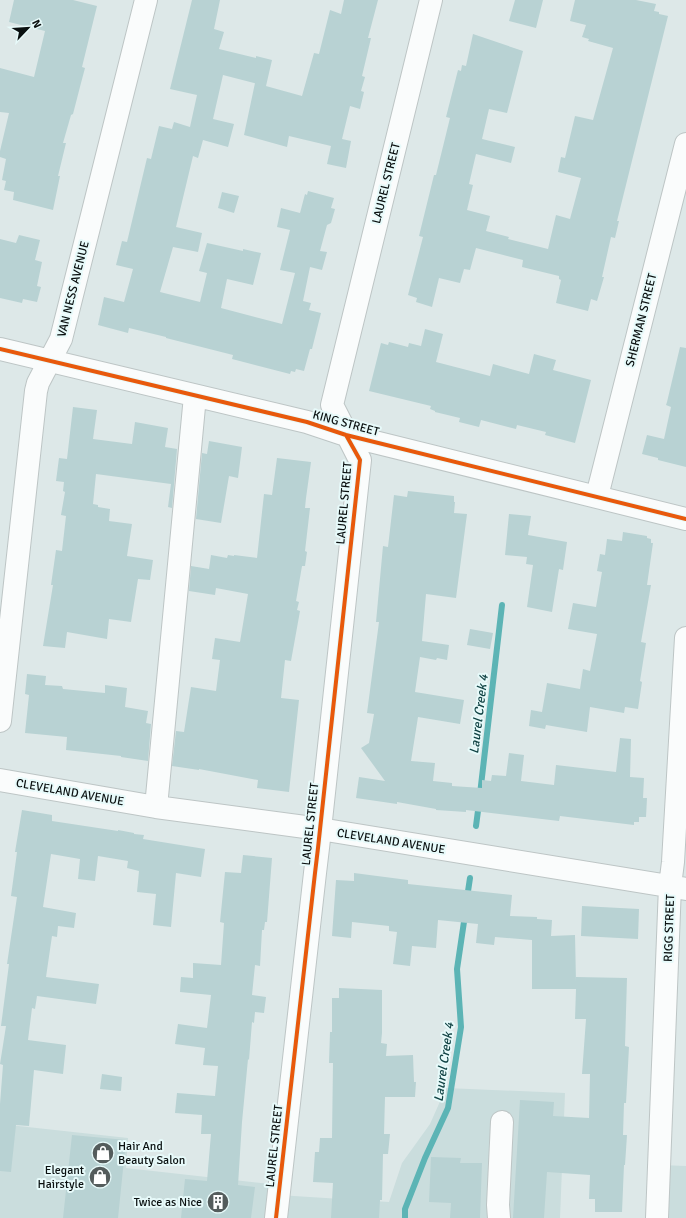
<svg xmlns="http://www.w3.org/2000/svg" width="686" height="1218" viewBox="0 0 686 1218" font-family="Signika,sans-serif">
<rect width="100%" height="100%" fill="#dde8e8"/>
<path fill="#cadddd" d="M 446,1088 L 565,1093 L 560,1218 L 0,1218 L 0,1124 L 128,1138 L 126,1168 L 279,1185 L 278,1195 L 389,1202 L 402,1163 L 430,1124 Z
M 660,1165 L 686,1166 L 686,1218 L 658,1218 Z"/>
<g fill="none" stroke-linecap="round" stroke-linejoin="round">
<path stroke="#5cb4b5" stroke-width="6" d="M 480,794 L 502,605
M 476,826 L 479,803
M 467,898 L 470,878
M 405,1218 L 405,1209 L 425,1158 L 448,1108 L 461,1027 L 457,969 L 465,915"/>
</g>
<path fill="#b8d2d3" d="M 14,0 L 73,0 L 97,6 L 82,67 L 85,68 L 81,83 L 73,114 L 71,115 L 63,143 L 66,143 L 58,176 L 60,176 L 53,210 L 13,200 L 14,192 L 4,190 L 6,181 L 2,180 L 6,159 L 0,157 L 0,151 L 9,113 L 0,112 L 0,68 L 34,77 L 45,31 L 9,22 Z
M 192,0 L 220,0 L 214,29 L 224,32 L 219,49 L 256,58 L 256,56 L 272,60 L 266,86 L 223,75 L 213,119 L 234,124 L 228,147 L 203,140 L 198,158 L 193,156 L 176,227 L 202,233 L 198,252 L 173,247 L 160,292 L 200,302 L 207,273 L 199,271 L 207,243 L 243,251 L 243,249 L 261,253 L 253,285 L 227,279 L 221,308 L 282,324 L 295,273 L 280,270 L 290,230 L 277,227 L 281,208 L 300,213 L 305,194 L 307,195 L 308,191 L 334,198 L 331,208 L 335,209 L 331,223 L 327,225 L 320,251 L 327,252 L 322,270 L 310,267 L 303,301 L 311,303 L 309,310 L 321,313 L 312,349 L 310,349 L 304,371 L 296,369 L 295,372 L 291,371 L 290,374 L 232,359 L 233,355 L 166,338 L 166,337 L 129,328 L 128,333 L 98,325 L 104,297 L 124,302 L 133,269 L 116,265 L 122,241 L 127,242 L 147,158 L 151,159 L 159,126 L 172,129 L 174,122 L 190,127 L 197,95 L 170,89 Z
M 344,0 L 378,0 L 368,38 L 371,38 L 362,76 L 365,77 L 361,91 L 364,92 L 360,109 L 350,106 L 342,139 L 351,141 L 346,168 L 327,164 L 331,146 L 289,136 L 287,147 L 244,135 L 255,83 L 302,96 L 314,53 L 319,54 L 330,10 L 341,14 Z
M 515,0 L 543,0 L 536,28 L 509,21 Z
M 575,0 L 636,0 L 656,4 L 654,11 L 659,12 L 659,14 L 668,16 L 617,221 L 619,221 L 615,238 L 611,237 L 602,277 L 604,277 L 597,301 L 591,299 L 588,311 L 556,303 L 561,280 L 559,279 L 559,276 L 522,267 L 523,260 L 476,248 L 470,270 L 464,269 L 460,283 L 439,278 L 432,307 L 416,302 L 417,298 L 408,295 L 423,237 L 419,236 L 434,175 L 436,175 L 450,118 L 446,117 L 458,70 L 461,71 L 462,65 L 466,66 L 473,34 L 523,51 L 507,113 L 489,109 L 482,139 L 515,147 L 511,163 L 476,154 L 469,184 L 473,185 L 467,210 L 490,216 L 486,231 L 509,237 L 508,239 L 548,249 L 556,215 L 570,219 L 581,178 L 558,172 L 561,157 L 565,158 L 575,116 L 593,120 L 613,48 L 588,41 L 589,39 L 582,37 L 586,25 L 570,21 Z
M 222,192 L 239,196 L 234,213 L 218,208 Z
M 19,235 L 40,240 L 35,260 L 42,262 L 37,286 L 41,287 L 37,302 L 23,299 L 22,303 L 0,298 L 0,239 L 16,243 Z
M 425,329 L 443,334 L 436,362 L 490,376 L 493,364 L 529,374 L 534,354 L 556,360 L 553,370 L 591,380 L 575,443 L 545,435 L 546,432 L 517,425 L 516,429 L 481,420 L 479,427 L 459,422 L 460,418 L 435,412 L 435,411 L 430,409 L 431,406 L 369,391 L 381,343 L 388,345 L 389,342 L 408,347 L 409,343 L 421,346 Z
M 680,347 L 686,348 L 686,467 L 658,460 L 658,458 L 642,454 L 647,435 L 664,439 L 671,407 L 666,405 L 667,402 Z
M 73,407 L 97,410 L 93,439 L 132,444 L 135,422 L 168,428 L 165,447 L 177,449 L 172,508 L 168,507 L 171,484 L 96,474 L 93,504 L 98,505 L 98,507 L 110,509 L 109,521 L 132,524 L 127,556 L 153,560 L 150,580 L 138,579 L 131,622 L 109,619 L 107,639 L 67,632 L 65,648 L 43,646 L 53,585 L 51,585 L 56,550 L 62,551 L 66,516 L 61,515 L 65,492 L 63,491 L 64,482 L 56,481 L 59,458 L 67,459 Z
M 209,441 L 242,447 L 238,478 L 229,476 L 221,523 L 196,519 L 202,453 L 207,454 Z
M 277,458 L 311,462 L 306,498 L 305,508 L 310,508 L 305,551 L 307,552 L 305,566 L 302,566 L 296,601 L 299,602 L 297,610 L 300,611 L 291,661 L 285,660 L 281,698 L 299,700 L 289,792 L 257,788 L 258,780 L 199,769 L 199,770 L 172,766 L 176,731 L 184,732 L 191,687 L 216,691 L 220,660 L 212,659 L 215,638 L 240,642 L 248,594 L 216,588 L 215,595 L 189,591 L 191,566 L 209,569 L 211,555 L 227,558 L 228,555 L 234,556 L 234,555 L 257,558 L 264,494 L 272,495 Z
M 408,491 L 454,496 L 454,502 L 455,502 L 454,513 L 467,514 L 456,598 L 426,594 L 422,641 L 449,645 L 447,660 L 437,658 L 436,660 L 420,657 L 415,692 L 464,700 L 460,724 L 418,717 L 411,761 L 435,763 L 433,781 L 452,783 L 452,786 L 482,788 L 482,780 L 491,781 L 492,775 L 506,776 L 509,753 L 524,755 L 521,781 L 554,785 L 556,765 L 616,772 L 620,738 L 631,739 L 630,777 L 644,778 L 643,798 L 647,798 L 646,817 L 639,817 L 639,822 L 634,822 L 634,825 L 560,816 L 559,821 L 466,810 L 466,812 L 436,810 L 436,809 L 397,802 L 397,804 L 356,798 L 359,777 L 385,781 L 361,748 L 369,743 L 374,714 L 367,713 L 379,622 L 376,622 L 383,546 L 388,547 L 394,495 L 407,497 Z
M 509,514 L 531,516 L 528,535 L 567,542 L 563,570 L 559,569 L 552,612 L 527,607 L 533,565 L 526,564 L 527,557 L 505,555 Z
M 623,532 L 647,536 L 647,538 L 651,539 L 651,543 L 653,543 L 647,585 L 651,585 L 641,642 L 646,643 L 640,681 L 642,682 L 638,709 L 625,707 L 624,713 L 590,707 L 587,732 L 546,725 L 545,729 L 529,726 L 531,710 L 542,712 L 547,683 L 580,689 L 583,669 L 590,671 L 597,634 L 568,629 L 573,603 L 596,607 L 602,572 L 597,571 L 600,554 L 605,555 L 607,539 L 622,541 Z
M 470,629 L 493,633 L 490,649 L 467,645 Z
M 27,674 L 46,676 L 45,685 L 62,686 L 63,689 L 105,693 L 105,685 L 127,688 L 125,707 L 148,711 L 146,723 L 151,724 L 148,761 L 121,757 L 121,756 L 66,750 L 67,737 L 25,733 L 29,695 L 25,694 Z
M 22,810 L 52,815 L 52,821 L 118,831 L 118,830 L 134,833 L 134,834 L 144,835 L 143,839 L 205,849 L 201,877 L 176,873 L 171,927 L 153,925 L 156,894 L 137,892 L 139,871 L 127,868 L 128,861 L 98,856 L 95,881 L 78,879 L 80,859 L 51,854 L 43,907 L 76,913 L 74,928 L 58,926 L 57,937 L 52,936 L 46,977 L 99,984 L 96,1004 L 37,996 L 35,1009 L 32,1008 L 28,1040 L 66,1045 L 63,1074 L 34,1070 L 29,1126 L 16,1125 L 11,1172 L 0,1171 L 0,1104 L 3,1065 L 0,1064 L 6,1026 L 1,1026 L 9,964 L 7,964 L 17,897 L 11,896 L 17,852 L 15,852 Z
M 243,855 L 272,858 L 267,922 L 265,922 L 264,930 L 262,930 L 260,966 L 255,965 L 252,995 L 266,997 L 264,1013 L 255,1012 L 254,1023 L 252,1022 L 249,1060 L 248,1059 L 242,1122 L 238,1185 L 255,1187 L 251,1218 L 181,1218 L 185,1179 L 207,1181 L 211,1134 L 201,1134 L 202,1115 L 175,1113 L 177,1093 L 215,1096 L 218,1066 L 203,1065 L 205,1048 L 175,1044 L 178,1024 L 207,1028 L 211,995 L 180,992 L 181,977 L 193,978 L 193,963 L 221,965 L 224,923 L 220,922 L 225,872 L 241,873 Z
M 354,873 L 408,880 L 408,884 L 512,895 L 510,916 L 537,917 L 537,919 L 552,920 L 551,936 L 575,935 L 576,982 L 576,977 L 627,978 L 625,1046 L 629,1047 L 626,1103 L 624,1103 L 623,1135 L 627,1135 L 625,1165 L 624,1165 L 622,1212 L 595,1212 L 595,1199 L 589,1199 L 590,1175 L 547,1172 L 544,1218 L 513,1218 L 520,1100 L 554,1102 L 553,1116 L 589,1118 L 590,1074 L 582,1074 L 586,1019 L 575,1019 L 576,989 L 532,989 L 532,940 L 495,937 L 494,945 L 476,943 L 478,924 L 438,920 L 436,948 L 412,946 L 410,966 L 393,964 L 397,932 L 389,931 L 389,926 L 352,922 L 351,938 L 332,936 L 336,880 L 354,881 Z
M 582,906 L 639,909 L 638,939 L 581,936 Z
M 339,988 L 382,990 L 382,1033 L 381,1043 L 387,1044 L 386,1056 L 413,1055 L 414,1082 L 416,1082 L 415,1097 L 385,1097 L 384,1134 L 390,1134 L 388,1154 L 383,1154 L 382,1200 L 380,1200 L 379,1218 L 331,1218 L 333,1183 L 313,1182 L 315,1152 L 319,1152 L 320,1138 L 332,1138 L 333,1063 L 329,1063 L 330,1032 L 332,1032 L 332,998 L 339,998 Z
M 102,1074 L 122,1077 L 121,1091 L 100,1089 Z
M 72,1135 L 126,1140 L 118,1218 L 63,1218 Z
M 431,1157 L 461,1158 L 460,1163 L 482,1163 L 480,1218 L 450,1218 L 451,1203 L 429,1202 Z"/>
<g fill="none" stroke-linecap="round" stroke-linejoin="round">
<g stroke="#bdc5c5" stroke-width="24">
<path id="minor" d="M 0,349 L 307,422 L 346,435 L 686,519
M 597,496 L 686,144
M 0,721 L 36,391 L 38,383 L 61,339 L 146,0
M 0,780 L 156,807 L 320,829 L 686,889
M 156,807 L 195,396
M 276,1218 L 315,873 L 318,848 L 360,460 L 332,405 L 431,0
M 499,1218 L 498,1205 L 502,1122
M 657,1218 L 670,886 L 673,862 L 686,638"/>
</g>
<use href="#minor" stroke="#fafcfc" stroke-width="22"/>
<g stroke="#e7fafa" stroke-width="6">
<path id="cycleway" d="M 0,349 L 307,422 L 346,435 L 686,519
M 276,1218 L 315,873 L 318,848 L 360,460 L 346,435"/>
</g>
<use href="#cycleway" stroke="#e8590c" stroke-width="4"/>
</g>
<defs>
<g id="shop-disc" transform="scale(1.15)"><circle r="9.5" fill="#545c5c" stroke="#e7fafa"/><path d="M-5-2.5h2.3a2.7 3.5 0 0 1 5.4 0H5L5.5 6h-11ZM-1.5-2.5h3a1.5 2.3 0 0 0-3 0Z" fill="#fff"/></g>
<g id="building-disc" transform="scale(1.15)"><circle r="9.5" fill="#545c5c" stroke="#e7fafa"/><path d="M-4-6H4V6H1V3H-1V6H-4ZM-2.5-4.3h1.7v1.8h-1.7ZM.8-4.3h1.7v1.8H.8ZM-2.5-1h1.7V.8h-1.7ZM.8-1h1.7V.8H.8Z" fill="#fff"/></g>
</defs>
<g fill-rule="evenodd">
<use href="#shop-disc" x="103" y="1153"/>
<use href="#shop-disc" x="100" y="1177"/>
<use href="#building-disc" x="218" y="1202"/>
</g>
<g text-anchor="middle" stroke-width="4" stroke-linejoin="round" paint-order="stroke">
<g font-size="12" fill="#0a1010" stroke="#e7fafa">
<text transform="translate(386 183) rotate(-76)" y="4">LAUREL STREET</text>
<text transform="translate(73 289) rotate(-76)" y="4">VAN NESS AVENUE</text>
<text transform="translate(641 320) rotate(-76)" y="4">SHERMAN STREET</text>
<text transform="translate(346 423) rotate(15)" y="4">KING STREET</text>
<text transform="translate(344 503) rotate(-85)" y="4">LAUREL STREET</text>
<text transform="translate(70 792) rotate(10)" y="4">CLEVELAND AVENUE</text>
<text transform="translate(310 824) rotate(-84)" y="4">LAUREL STREET</text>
<text transform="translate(391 841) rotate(9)" y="4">CLEVELAND AVENUE</text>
<text transform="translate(669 928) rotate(-88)" y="4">RIGG STREET</text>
<text transform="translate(274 1146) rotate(-84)" y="4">LAUREL STREET</text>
</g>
<g font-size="12" fill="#0a1010" stroke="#e7fafa" text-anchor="end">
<text x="118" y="1150" text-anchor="start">Hair And<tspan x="118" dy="14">Beauty Salon</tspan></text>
<text x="84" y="1174">Elegant<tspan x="84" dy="14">Hairstyle</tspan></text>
<text x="202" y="1206">Twice as Nice</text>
</g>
<g font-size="13" font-style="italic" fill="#114344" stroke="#e7fafa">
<text transform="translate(478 714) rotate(-83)" y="5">Laurel Creek 4</text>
<text transform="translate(443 1062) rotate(-82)" y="5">Laurel Creek 4</text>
</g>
</g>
<g transform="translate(28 28) rotate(65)" stroke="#e7fafa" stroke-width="3" paint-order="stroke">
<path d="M0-3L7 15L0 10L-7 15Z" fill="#0a1010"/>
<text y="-6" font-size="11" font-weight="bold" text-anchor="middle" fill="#0a1010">N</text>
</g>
</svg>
